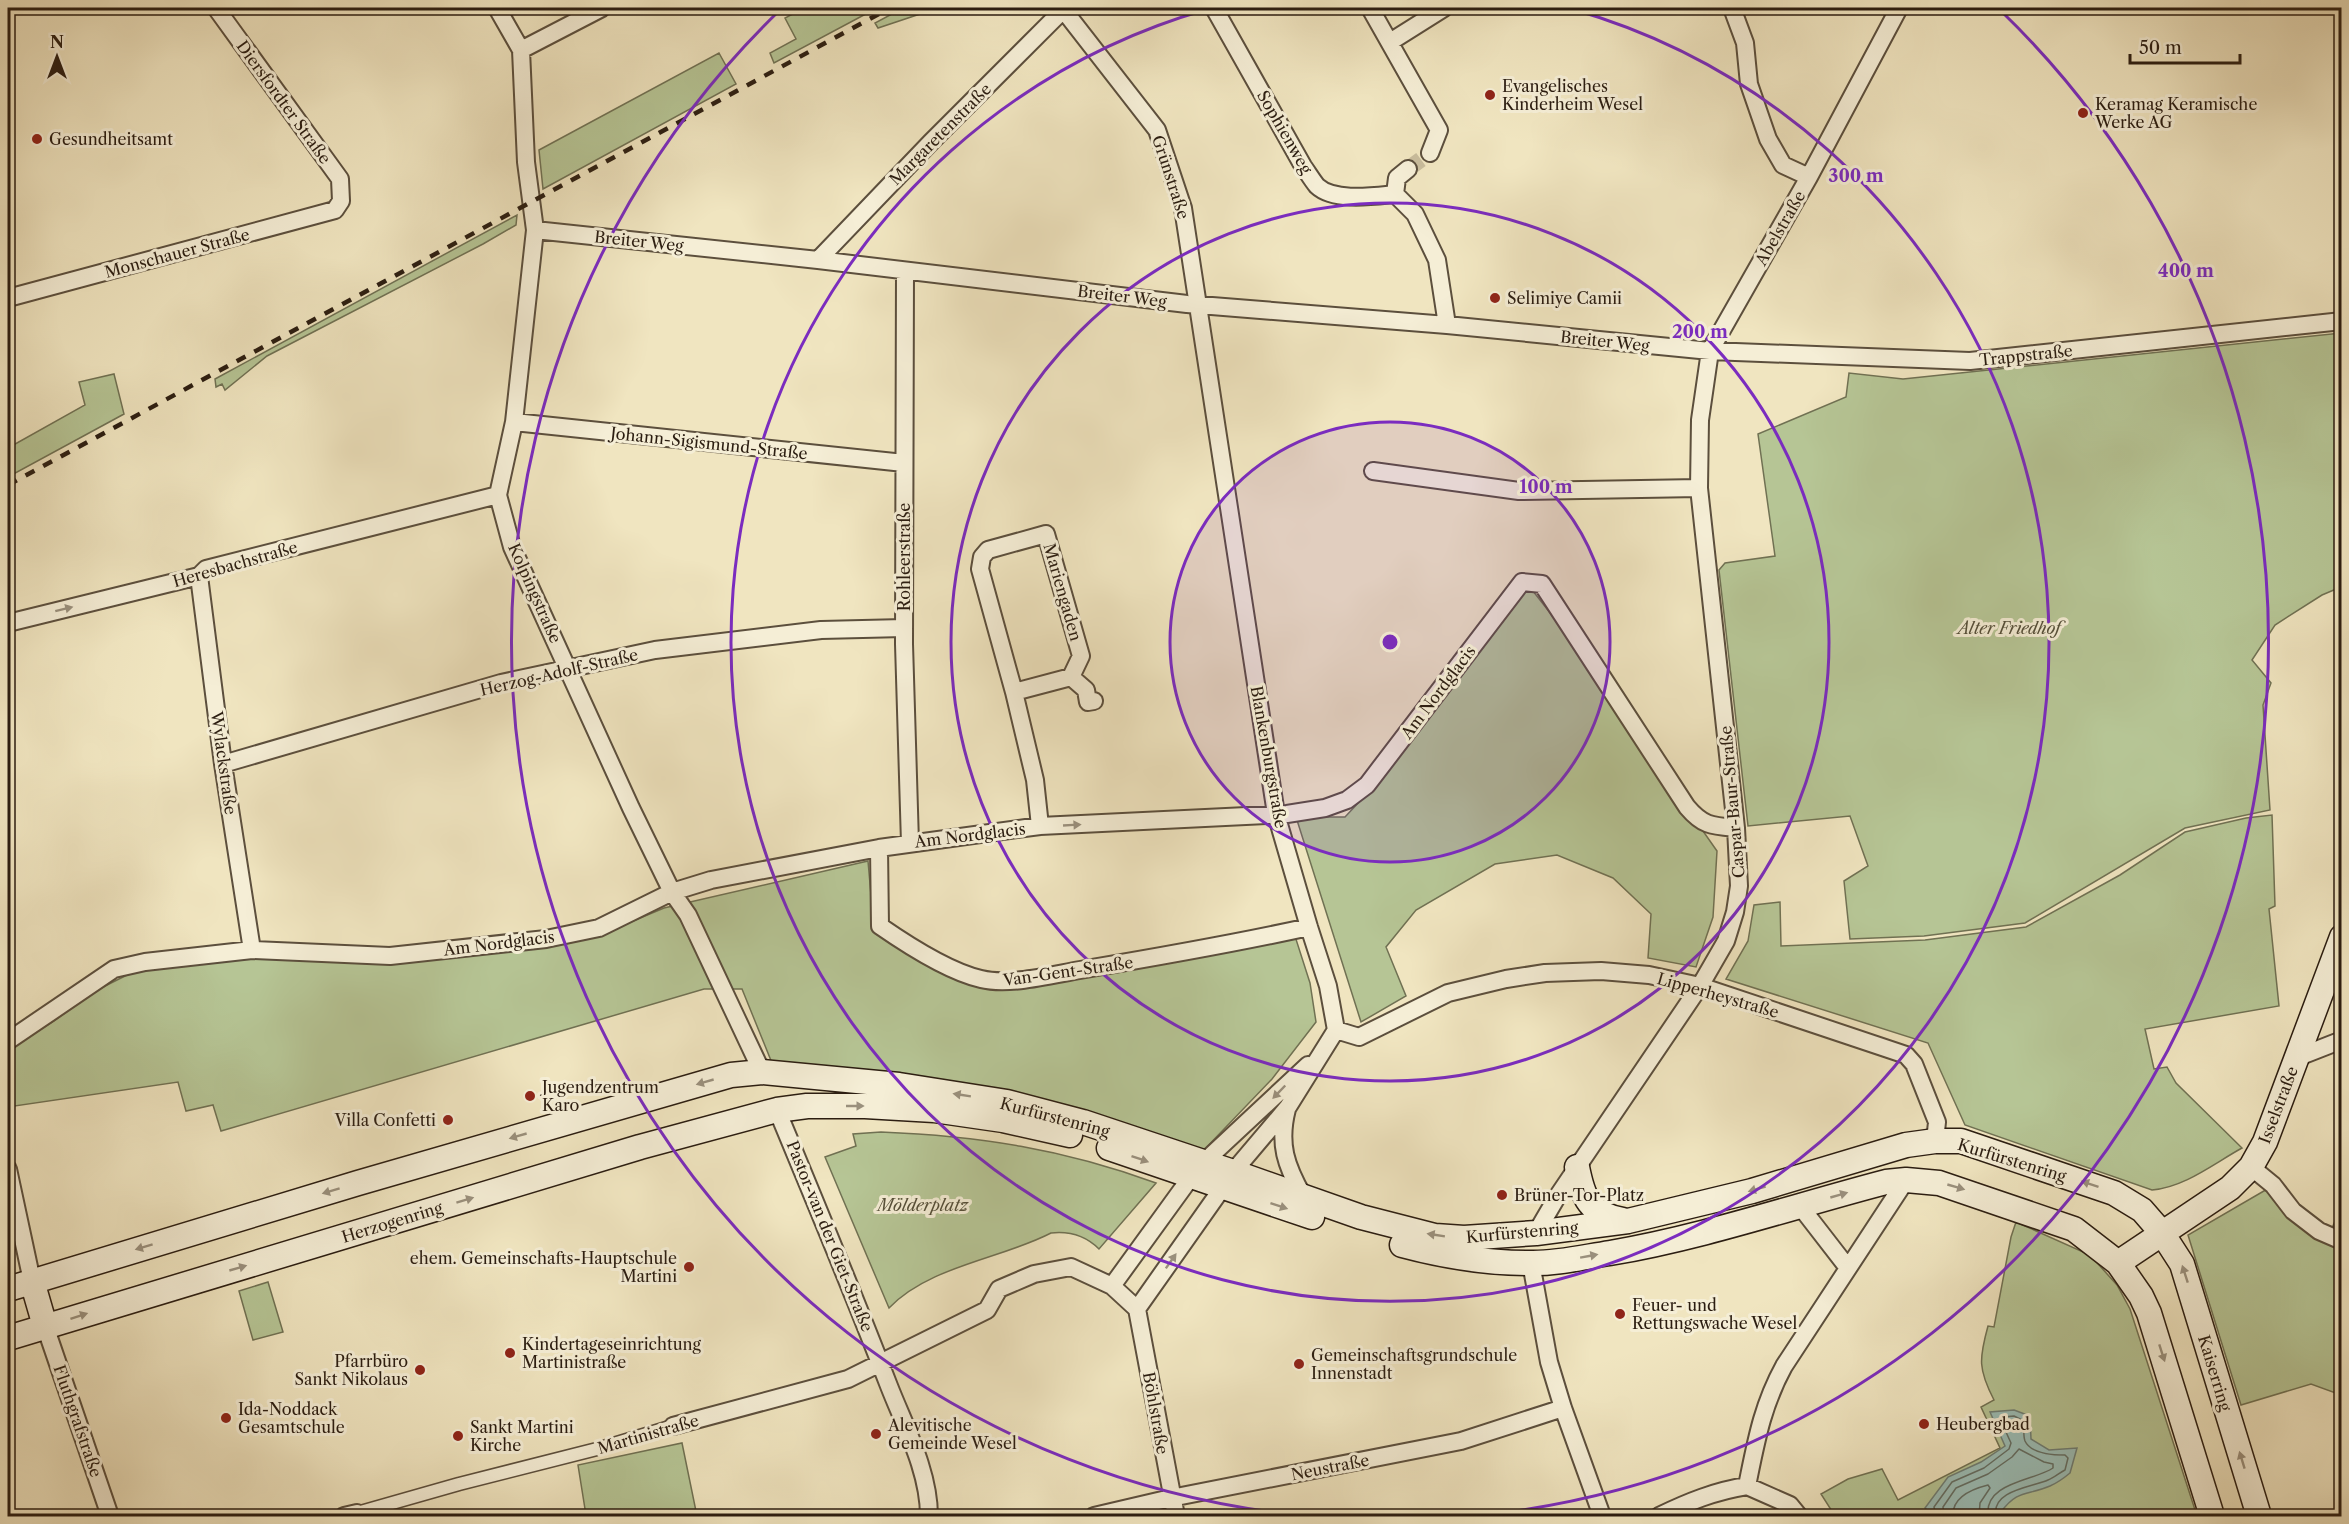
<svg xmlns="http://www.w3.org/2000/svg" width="2349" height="1524" viewBox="0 0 2349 1524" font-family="'Libre Caslon Text',serif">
<rect width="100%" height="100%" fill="#f0e5c0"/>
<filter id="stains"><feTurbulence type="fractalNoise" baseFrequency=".00333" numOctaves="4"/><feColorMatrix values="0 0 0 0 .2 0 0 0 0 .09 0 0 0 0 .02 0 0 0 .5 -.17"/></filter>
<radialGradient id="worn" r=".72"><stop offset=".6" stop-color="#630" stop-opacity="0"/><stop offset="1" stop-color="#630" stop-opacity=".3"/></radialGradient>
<path fill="#b6c595" stroke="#707153" stroke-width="1.5" d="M 804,8 L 847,8 L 849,11 L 856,8 L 877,8 L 774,63 L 770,53 L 796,39 L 785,18 Z
M 903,8 L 938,8 L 878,28 L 875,23 Z
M 719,53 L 736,84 L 543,189 L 539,150 Z
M 517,215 L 516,225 L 483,244 L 267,356 L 225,390 L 222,384 L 216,387 L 215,379 Z
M 2341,333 L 2341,587 L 2322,595 L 2275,625 L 2252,660 L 2271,683 L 2263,705 L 2270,810 L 2185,828 L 2025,923 L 1924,936 L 1850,939 L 1844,881 L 1868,866 L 1850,816 L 1748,826 L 1719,570 L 1725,563 L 1775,556 L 1758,434 L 1846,397 L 1849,373 L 1903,379 Z
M 114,374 L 124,414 L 8,477 L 8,448 L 85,405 L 79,382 Z
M 1529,586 L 1551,614 L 1717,851 L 1713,917 L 1696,967 L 1648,958 L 1651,914 L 1613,878 L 1557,855 L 1495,864 L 1416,910 L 1386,947 L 1406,996 L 1361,1022 L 1296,817 L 1345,817 C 1413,746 1467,663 1529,586 Z
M 2272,815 L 2275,906 L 2269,909 L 2279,1006 L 2145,1029 L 2154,1069 L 2167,1067 L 2176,1083 L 2242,1148 C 2213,1164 2185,1187 2152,1190 L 1965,1125 L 1928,1043 L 1726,979 L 1748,941 L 1754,905 L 1780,902 L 1781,946 L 1925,940 L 2026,927 L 2120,875 L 2185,832 L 2246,818 Z
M 868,861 L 874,929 L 982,983 L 1294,933 L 1310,983 L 1316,1022 L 1272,1079 L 1202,1152 L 772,1063 L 742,989 L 704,989 L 221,1131 L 213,1105 L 186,1111 L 178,1082 L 8,1107 L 8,1050 L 54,1021 L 91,993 L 127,975 L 162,965 L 253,956 L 391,963 L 602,934 L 664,908 Z
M 881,1132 C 980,1136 1063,1149 1156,1183 L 1099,1249 C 1086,1236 1069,1231 1051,1233 C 1001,1259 929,1266 889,1308 L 825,1157 L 856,1146 L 853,1134 Z
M 2269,1188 L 2327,1240 L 2341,1207 L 2341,1395 L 2311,1384 L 2241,1405 L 2188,1235 Z
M 2016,1222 L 2090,1255 L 2117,1285 L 2130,1309 L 2197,1516 L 1835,1516 L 1821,1494 L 1848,1479 L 1882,1469 L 1898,1500 L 2000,1448 L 1981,1407 L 1994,1400 C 1978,1369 1979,1359 1988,1326 L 1994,1327 L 2011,1237 Z
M 268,1282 L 283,1332 L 253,1340 L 239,1291 Z
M 682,1443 L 697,1516 L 583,1516 L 585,1509 L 578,1465 Z"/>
<path fill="#9bbeb7" stroke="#6e7e75" stroke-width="1.5" d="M 2014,1410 L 2030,1416 L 2031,1439 L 2049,1450 L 2077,1448 L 2070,1473 C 2064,1478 2057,1483 2050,1486 C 2027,1496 2018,1489 2001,1512 L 2003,1516 L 1932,1516 L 1925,1508 L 1948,1477 L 1981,1462 L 2005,1446 L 1990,1412 Z"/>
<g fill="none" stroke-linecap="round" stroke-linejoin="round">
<path stroke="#636e64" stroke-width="1.5" d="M 1936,1516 L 1934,1507 L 1952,1482 L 1984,1468 L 2009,1449 L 2011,1443 L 2000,1419 L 2003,1417 L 2014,1416 L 2024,1421 C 2024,1426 2023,1436 2025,1441 C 2031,1454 2054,1455 2065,1455 L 2068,1458 L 2065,1470 C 2059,1473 2054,1478 2048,1480 C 2033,1487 1991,1490 1996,1516
M 1944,1516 L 1943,1507 L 1956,1488 L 1988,1474 L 2012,1457 L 2019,1449 L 2044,1462 L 2053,1464 L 2053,1468 C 2034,1481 1984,1482 1988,1516
M 1953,1516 C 1952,1497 1972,1489 1988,1485 L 1990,1488 L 1980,1503 L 1979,1516"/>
<path stroke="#c9bd9d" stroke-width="16" stroke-dasharray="16 8" stroke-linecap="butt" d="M 1408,169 L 1430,153"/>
<g stroke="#5c4f3d" stroke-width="15">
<path id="pedestrian" d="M 357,1513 L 459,1484 L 597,1449 L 673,1426"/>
</g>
<g stroke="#5c4f3d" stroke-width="20">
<path id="minor" d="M 497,8 L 521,50 L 526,162 L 535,230 L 514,422 L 498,495 L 512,547 L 631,808 L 672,892 L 688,915 L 762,1072
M 1062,8 L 1157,130 L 1183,208 L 1276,814 L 1309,927 L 1328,986 L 1336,1030 L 1288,1107 L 1233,1172
M 1214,8 L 1303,166 C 1308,173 1312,180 1317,186 C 1334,202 1374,196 1395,194
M 1370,8 L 1439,130 L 1430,153
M 1732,8 L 1745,43 L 1749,84 L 1768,139 L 1783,165 L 1809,177
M 1390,42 L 1444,8
M 521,50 L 602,8
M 1408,169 L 1397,178 L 1395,194 L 1415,214 L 1437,260 L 1447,325
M 535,230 L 818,260 L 1187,304 L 1447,325 L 1710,351 L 1970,361 L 2342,321
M 818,260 L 931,142 L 1064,9
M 905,271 L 904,644 L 910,843
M 8,298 L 335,210 L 341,201 L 340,179 L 216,8
M 514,422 L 904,463
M 1373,471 L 1519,491 L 1699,488
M 199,576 L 223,764 L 252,950
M 8,623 L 199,576 L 206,569 L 498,495
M 1071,677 L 1086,690 L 1088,702 L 1094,701
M 1014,692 L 980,569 L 982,557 L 988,550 L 1046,534 L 1081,656 L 1071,677 L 1014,692 L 1035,780 L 1040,826
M 223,764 L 501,683 L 655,650 L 821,630 L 904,628
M 879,848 L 880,926 C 906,944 950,972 981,979 C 1009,986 1051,975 1080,970 C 1157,957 1233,944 1309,927
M 1336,1030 L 1359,1037 L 1448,993 L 1506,979 L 1545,973 L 1601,971 L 1649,975 L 1700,986 L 1906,1055 L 1914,1064 L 1937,1122 L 1935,1141
M 8,1041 L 114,969 L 145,962 L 252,950 L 390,956 L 546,939 L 599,928 L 672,892 L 711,880 L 879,848 L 1040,826 L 1287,814 L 1325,808 L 1347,800 L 1367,785 L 1522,582 L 1542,584 L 1687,807 C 1703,826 1712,826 1736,828
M 2296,1058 L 2342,1040
M 1287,1109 C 1278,1144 1286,1166 1303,1196
M 777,1110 C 815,1201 853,1293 889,1386 C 905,1427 929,1471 929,1516
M 1204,1162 L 1308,1065
M 2251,1167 L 2273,1185 L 2293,1211 L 2319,1231 L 2342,1241
M 8,1169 L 32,1281
M 1800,1206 L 1848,1268
M 1536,1233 L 1557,1197 L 1700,986 L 1726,941 L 1735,912 L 1739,886 L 1736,828 L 1699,488 L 1700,420 L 1710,351 L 1809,177 L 1899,8
M 1531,1263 L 1549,1362 L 1563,1408 L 1602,1516
M 1112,1286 L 1191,1177
M 1137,1309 L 1176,1516
M 1137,1309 L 1223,1187
M 45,1326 L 110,1516
M 673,1426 L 848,1379 L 987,1310 L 999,1289 L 1034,1274 L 1071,1267 L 1112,1286 L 1137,1309
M 1747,1486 C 1756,1442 1762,1406 1784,1366 L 1906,1180
M 1747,1486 L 1790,1505 L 1799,1516
M 344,1516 L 357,1513
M 1094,1516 L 1171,1498 L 1461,1441 L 1563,1408
M 1659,1516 C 1688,1502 1715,1491 1747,1486"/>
</g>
<g stroke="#2b1d11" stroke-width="27">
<path id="secondary" d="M 1109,1148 L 1312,1217
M 1577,1167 C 1583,1198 1589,1214 1623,1220
M 1402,1245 C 1443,1256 1486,1263 1529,1263 C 1556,1264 1584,1257 1610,1253 C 1704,1237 1794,1206 1886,1182 L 1906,1180 L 1939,1183 L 2074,1229 L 2118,1263 L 2141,1296 L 2149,1313 L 2212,1516
M 2118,1263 L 2230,1188 L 2251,1167 L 2265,1142 L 2342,937
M 32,1281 L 45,1326
M 8,1289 L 358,1183 L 731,1075 L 762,1072 L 899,1085 L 1007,1102 L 1083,1122 L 1233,1172 L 1361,1217 L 1435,1236 L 1464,1238 L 1536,1233 L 1628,1221 L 1752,1191 L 1906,1145 L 1935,1141 L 1961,1141 L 2114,1193 L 2142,1210 L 2162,1233 L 2182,1264 L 2259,1516
M 8,1338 L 640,1147 L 777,1110 L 807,1106 L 865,1106 L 934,1110 L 1003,1120 L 1070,1135"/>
</g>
<use href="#pedestrian" stroke="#f5eed6" stroke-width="12"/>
<use href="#minor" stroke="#f5eed6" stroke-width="16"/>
<use href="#secondary" stroke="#f5eed6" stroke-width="24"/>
<path stroke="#2b1d11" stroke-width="4.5" stroke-dasharray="10 10" stroke-linecap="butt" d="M 8,485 L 890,8"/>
</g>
<defs><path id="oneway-solid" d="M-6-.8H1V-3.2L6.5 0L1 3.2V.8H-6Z" transform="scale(1.5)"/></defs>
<g fill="#9a907d">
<use href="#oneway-solid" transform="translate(64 609) rotate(-14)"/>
<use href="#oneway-solid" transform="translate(1072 825) rotate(-3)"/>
<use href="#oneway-solid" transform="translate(705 1082) rotate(164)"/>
<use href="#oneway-solid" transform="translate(1279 1092) rotate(134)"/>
<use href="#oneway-solid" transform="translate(962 1095) rotate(-171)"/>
<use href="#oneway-solid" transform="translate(855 1106)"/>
<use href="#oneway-solid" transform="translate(518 1136) rotate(164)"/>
<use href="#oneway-solid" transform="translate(1140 1159) rotate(19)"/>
<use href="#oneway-solid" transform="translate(2090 1184) rotate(-161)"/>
<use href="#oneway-solid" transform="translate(1956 1187) rotate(16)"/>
<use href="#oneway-solid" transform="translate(1757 1189) rotate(164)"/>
<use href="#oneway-solid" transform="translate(331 1191) rotate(163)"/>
<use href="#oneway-solid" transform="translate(1839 1195) rotate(-16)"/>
<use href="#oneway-solid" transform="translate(465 1200) rotate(-17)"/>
<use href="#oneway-solid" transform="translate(1279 1206) rotate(18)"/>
<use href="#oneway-solid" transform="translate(1436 1235) rotate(-171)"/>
<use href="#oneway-solid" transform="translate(144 1247) rotate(163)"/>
<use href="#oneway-solid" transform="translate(1589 1256) rotate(-10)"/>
<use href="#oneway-solid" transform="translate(1171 1261) rotate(-55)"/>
<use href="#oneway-solid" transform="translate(238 1268) rotate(-16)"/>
<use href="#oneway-solid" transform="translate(2185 1274) rotate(-108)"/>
<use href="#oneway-solid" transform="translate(79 1316) rotate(-18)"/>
<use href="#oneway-solid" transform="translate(2162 1353) rotate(72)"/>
<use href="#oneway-solid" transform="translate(2242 1460) rotate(-107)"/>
</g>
<circle cx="1390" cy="642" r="220" fill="#7b2cbf" fill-opacity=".12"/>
<g fill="none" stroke="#7b2cbf" stroke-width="3">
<circle cx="1390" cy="642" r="220"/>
<circle cx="1390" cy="642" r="439"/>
<path d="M1572 9A659 659 0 1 1 1208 9"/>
<path d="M1306 1516A878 878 0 0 1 780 10M2000 10A878 878 0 0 1 1474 1516"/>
</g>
<g fill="#8f2418" stroke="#f5eed6" stroke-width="2">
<circle cx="1490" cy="95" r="6"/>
<circle cx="2083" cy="113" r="6"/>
<circle cx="37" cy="139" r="6"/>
<circle cx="1495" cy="298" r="6"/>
<circle cx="530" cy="1096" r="6"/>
<circle cx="448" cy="1120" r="6"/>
<circle cx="1502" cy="1195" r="6"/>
<circle cx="689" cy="1267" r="6"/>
<circle cx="1620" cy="1314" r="6"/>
<circle cx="510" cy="1353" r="6"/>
<circle cx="1299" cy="1364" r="6"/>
<circle cx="420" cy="1370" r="6"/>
<circle cx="226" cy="1418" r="6"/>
<circle cx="1924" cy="1424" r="6"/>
<circle cx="876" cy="1434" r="6"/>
<circle cx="458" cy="1436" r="6"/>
</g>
<g text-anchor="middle" stroke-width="6" stroke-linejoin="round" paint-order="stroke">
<g font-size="16" fill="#2b1d11" stroke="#f5eed6" text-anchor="start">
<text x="1502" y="92">Evangelisches<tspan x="1502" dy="18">Kinderheim Wesel</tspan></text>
<text x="2095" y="110">Keramag Keramische<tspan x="2095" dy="18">Werke AG</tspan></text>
<text x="49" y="145">Gesundheitsamt</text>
<text x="1507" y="304">Selimiye Camii</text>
<text x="542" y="1093">Jugendzentrum<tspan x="542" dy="18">Karo</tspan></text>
<text x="436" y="1126" text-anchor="end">Villa Confetti</text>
<text x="1514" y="1201">Brüner-Tor-Platz</text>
<text x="677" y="1264" text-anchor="end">ehem. Gemeinschafts-Hauptschule<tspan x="677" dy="18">Martini</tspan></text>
<text x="1632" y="1311">Feuer- und<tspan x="1632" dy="18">Rettungswache Wesel</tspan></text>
<text x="522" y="1350">Kindertageseinrichtung<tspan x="522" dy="18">Martinistraße</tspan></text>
<text x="1311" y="1361">Gemeinschaftsgrundschule<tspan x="1311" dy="18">Innenstadt</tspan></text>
<text x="408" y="1367" text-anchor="end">Pfarrbüro<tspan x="408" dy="18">Sankt Nikolaus</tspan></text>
<text x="238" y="1415">Ida-Noddack<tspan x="238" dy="18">Gesamtschule</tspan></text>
<text x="1936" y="1430">Heubergbad</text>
<text x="888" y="1431">Alevitische<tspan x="888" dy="18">Gemeinde Wesel</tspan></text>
<text x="470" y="1433">Sankt Martini<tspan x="470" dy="18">Kirche</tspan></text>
</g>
<g font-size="16" fill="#2b1d11" stroke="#f5eed6">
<text transform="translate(284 102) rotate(54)" y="6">Diersfordter Straße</text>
<text transform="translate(1285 132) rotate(60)" y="6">Sophienweg</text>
<text transform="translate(940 134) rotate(-45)" y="6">Margaretenstraße</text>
<text transform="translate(1171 177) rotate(72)" y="6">Grünstraße</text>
<text transform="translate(1780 228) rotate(-60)" y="6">Abelstraße</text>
<text transform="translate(639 241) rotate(6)" y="6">Breiter Weg</text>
<text transform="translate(177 253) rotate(-15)" y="6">Monschauer Straße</text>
<text transform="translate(1122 296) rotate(7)" y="6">Breiter Weg</text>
<text transform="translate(1605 341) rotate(6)" y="6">Breiter Weg</text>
<text transform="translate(2026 355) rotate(-6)" y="6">Trappstraße</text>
<text transform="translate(709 443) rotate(6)" y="6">Johann-Sigismund-Straße</text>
<text transform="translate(904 557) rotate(-90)" y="6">Rohleerstraße</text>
<text transform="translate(235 564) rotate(-16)" y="6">Heresbachstraße</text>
<text transform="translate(1063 592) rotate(74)" y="6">Mariengaden</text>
<text transform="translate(535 593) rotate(66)" y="6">Kolpingstraße</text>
<text transform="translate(559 672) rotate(-13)" y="6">Herzog-Adolf-Straße</text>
<text transform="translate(1438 692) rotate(-53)" y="6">Am Nordglacis</text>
<text transform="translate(1269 757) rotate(80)" y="6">Blankenburgstraße</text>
<text transform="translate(224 763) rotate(82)" y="6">Wylackstraße</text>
<text transform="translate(1732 802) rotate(-95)" y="6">Caspar-Baur-Straße</text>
<text transform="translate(970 835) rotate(-7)" y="6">Am Nordglacis</text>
<text transform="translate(499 943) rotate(-7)" y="6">Am Nordglacis</text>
<text transform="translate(1068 971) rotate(-8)" y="6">Van-Gent-Straße</text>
<text transform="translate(1718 995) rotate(16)" y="6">Lipperheystraße</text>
<text transform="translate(2278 1105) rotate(-69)" y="6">Isselstraße</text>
<text transform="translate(1055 1117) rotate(15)" y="6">Kurfürstenring</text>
<text transform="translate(2012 1160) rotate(17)" y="6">Kurfürstenring</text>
<text transform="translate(392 1222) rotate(-17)" y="6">Herzogenring</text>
<text transform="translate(1522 1232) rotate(-5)" y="6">Kurfürstenring</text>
<text transform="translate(830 1236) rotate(68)" y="6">Pastor-van der Giet-Straße</text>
<text transform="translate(2215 1373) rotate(73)" y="6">Kaiserring</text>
<text transform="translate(1156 1413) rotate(80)" y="6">Böhlstraße</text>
<text transform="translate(78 1421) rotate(71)" y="6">Fluthgrafstraße</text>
<text transform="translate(648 1434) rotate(-16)" y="6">Martinistraße</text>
<text transform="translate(1330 1467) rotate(-11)" y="6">Neustraße</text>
</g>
<g font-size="16" font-style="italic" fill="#554f39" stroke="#f5eed6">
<text x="2009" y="634">Alter Friedhof</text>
<text x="923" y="1211">Mölderplatz</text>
</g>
</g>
<circle cx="1390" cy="642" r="9" fill="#7b2cbf" stroke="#f5eed6" stroke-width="3"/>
<g font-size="18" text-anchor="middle" font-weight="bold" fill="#7b2cbf" stroke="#f5eed6" stroke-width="6" stroke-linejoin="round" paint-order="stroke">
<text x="1856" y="182">300 m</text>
<text x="2186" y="277">400 m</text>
<text x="1700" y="338">200 m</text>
<text x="1546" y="493">100 m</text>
</g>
<rect width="2349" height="1524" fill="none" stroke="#f0e5c0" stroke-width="30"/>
<rect x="9" y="9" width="2331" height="1506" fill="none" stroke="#2b1d11" stroke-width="3"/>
<rect x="15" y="15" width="2319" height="1494" fill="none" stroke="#2b1d11" stroke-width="1.5"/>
<g transform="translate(57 57)" stroke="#f5eed6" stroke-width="4.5" paint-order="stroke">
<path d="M0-4.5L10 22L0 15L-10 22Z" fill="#2b1d11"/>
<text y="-9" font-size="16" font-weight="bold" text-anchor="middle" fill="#2b1d11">N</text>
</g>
<path d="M2130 54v9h110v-9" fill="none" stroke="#2b1d11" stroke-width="3"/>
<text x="2139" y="54" font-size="18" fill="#2b1d11" stroke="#f5eed6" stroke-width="4.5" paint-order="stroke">50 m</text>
<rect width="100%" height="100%" filter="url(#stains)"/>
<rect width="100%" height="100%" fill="url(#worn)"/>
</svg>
